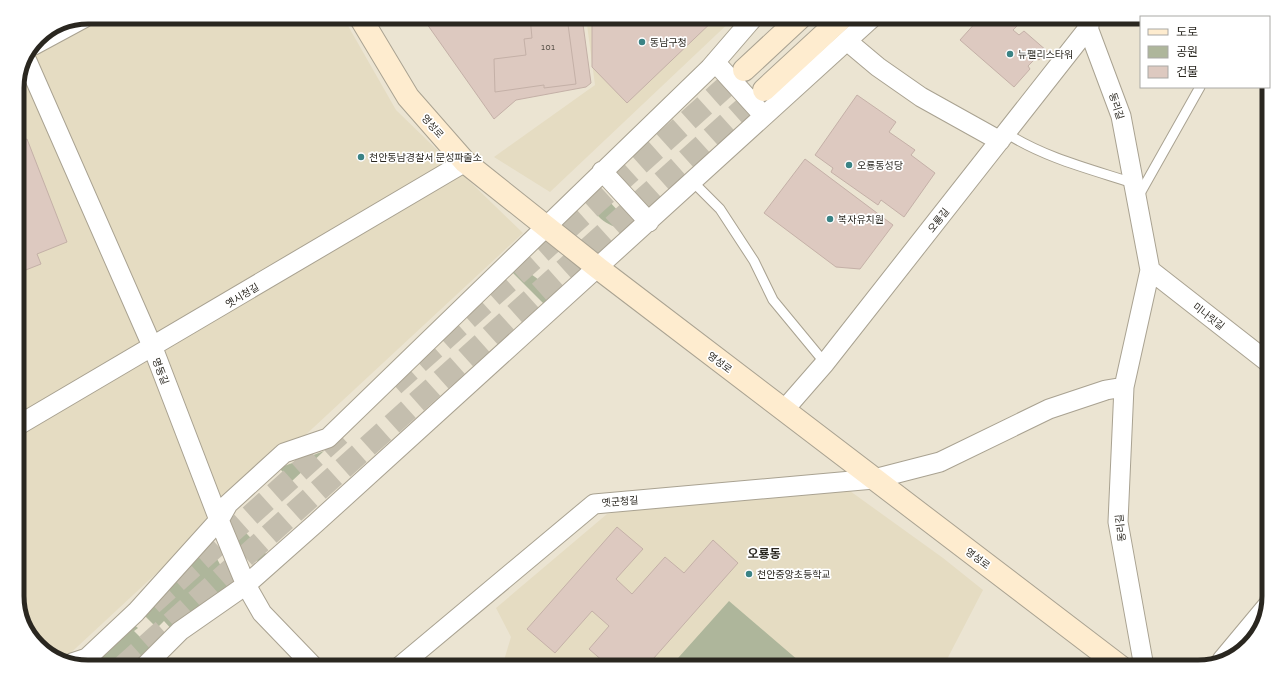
<svg xmlns="http://www.w3.org/2000/svg" width="1286" height="684" viewBox="0 0 1286 684" font-family="'Varela Round','Noto Sans KR',sans-serif">
<rect width="100%" height="100%" fill="#ebe4d2"/>
<path fill="#e5dcc2" d="M 88,17 L 343,17 L 396,110 L 523,233 L 62,661 L 56,660 L 29,635 L 17,601 L 17,83 L 38,38 Z
M 586,17 L 735,17 L 550,192 L 494,157 L 595,85 Z
M 850,491 L 943,558 L 983,590 L 943,667 L 502,667 L 511,637 L 496,608 L 607,514 L 646,507 Z"/>
<path fill="#aeb69b" d="M 595,186 L 632,226 C 629,227 625,229 623,228 C 604,228 579,203 595,186 Z
M 519,269 C 533,274 540,279 548,291 L 546,306 L 510,270 Z
M 324,451 L 292,481 L 279,468 Z
M 230,516 L 267,555 L 259,561 C 237,557 235,543 227,525 Z
M 209,544 L 230,583 L 226,590 L 174,632 L 164,621 L 157,628 L 143,614 Z
M 729,601 L 806,667 L 670,667 Z
M 133,624 L 138,628 L 134,631 L 154,651 L 138,667 L 88,667 L 95,664 Z"/>
<path fill="#ddc9c0" stroke="#c4b0a7" d="M 422,17 L 582,17 L 591,83 L 586,87 L 516,100 L 494,119 Z
M 530,17 L 567,17 L 576,84 L 544,88 L 544,85 L 495,92 L 494,59 L 526,55 L 524,39 L 532,38 Z
M 592,17 L 717,17 L 627,103 L 592,67 Z
M 984,17 L 1007,17 L 1017,26 L 1013,30 L 1019,35 L 1024,31 L 1047,51 L 1039,60 L 1036,58 L 1028,66 L 1030,69 L 1014,87 L 960,40 L 977,21 L 979,23 Z
M 857,95 L 896,122 L 889,132 L 915,150 L 911,155 L 935,173 L 904,217 L 881,200 L 878,205 L 831,172 L 833,168 L 815,155 Z
M 27,139 L 67,242 L 37,254 L 41,264 L 18,273 L 20,280 L 17,281 L 17,143 Z
M 805,159 L 893,225 L 860,269 L 836,267 L 764,213 Z
M 617,527 L 643,549 L 616,579 L 632,594 L 665,557 L 684,573 L 713,540 L 738,563 L 646,667 L 602,667 L 605,663 L 589,649 L 609,626 L 592,611 L 555,653 L 527,629 Z"/>
<g fill="none" stroke-linecap="round" stroke-linejoin="round">
<path stroke="#c4beae" stroke-width="22" stroke-dasharray="22 11" stroke-linecap="butt" d="M 394,385 L 744,70
M 152,604 L 345,430
M 122,667 L 764,90"/>
<g stroke="#a9a291" stroke-width="11">
<path id="lane" d="M 1006,133 C 1045,158 1090,169 1133,183
M 693,182 L 720,209 L 754,261 L 773,300 L 825,363
M 1138,197 L 1200,87"/>
</g>
<g stroke="#a9a291" stroke-width="21">
<path id="street" d="M 1084,17 L 1121,116 L 1150,270 L 1124,387 L 1118,522 L 1144,667
M 847,41 L 878,67 L 921,97 L 1000,141
M 34,45 L 84,18
M 27,61 L 153,348 L 219,520 L 246,585 L 262,613 L 314,667
M 715,62 L 764,116
M 602,171 L 649,222
M 1150,270 L 1269,363
M 784,410 L 825,363 L 1089,27
M 17,426 L 465,162
M 1222,660 L 1267,606
M 72,663 L 87,658 L 136,612 L 219,520 L 228,504 L 284,453 L 328,438 L 710,68 L 754,17
M 144,667 L 180,631 L 246,585 L 316,523 L 873,17
M 399,667 L 594,504 L 874,479 L 940,462 L 1049,409 L 1106,390 L 1124,387"/>
</g>
<g stroke="#a9a291" stroke-width="24">
<path id="secondary" d="M 360,17 L 408,97 L 465,162 L 598,268 L 1121,667
M 744,70 L 801,17
M 764,90 L 843,17"/>
</g>
<use href="#lane" stroke="#fff" stroke-width="9"/>
<use href="#street" stroke="#fff" stroke-width="19"/>
<use href="#secondary" stroke="#feeccf" stroke-width="22"/>
</g>
<g fill="#3a8385" stroke="#fff" stroke-width="1.5">
<circle cx="642" cy="42" r="4"/>
<circle cx="1010" cy="54" r="4"/>
<circle cx="361" cy="157" r="4"/>
<circle cx="849" cy="165" r="4"/>
<circle cx="830" cy="219" r="4"/>
<circle cx="749" cy="574" r="4"/>
</g>
<g text-anchor="middle" stroke-width="3.5" stroke-linejoin="round" paint-order="stroke">
<g font-size="8" fill="#575048">
<text x="548" y="50">101</text>
</g>
<g font-size="10" fill="#2a2720" stroke="#fff" text-anchor="start">
<text x="650" y="46">동남구청</text>
<text x="1018" y="58">뉴팰리스타워</text>
<text x="369" y="161">천안동남경찰서 문성파출소</text>
<text x="857" y="169">오룡동성당</text>
<text x="838" y="223">복자유치원</text>
<text x="757" y="578">천안중앙초등학교</text>
</g>
<g font-size="10" fill="#2a2720" stroke="#fff">
<text transform="translate(1117 106) rotate(72)" y="4">동리길</text>
<text transform="translate(433 126) rotate(49)" y="4">영성로</text>
<text transform="translate(938 220) rotate(-52)" y="4">오룡길</text>
<text transform="translate(242 295) rotate(-31)" y="4">옛시청길</text>
<text transform="translate(1209 316) rotate(38)" y="4">미나릿길</text>
<text transform="translate(720 362) rotate(37)" y="4">영성로</text>
<text transform="translate(161 371) rotate(69)" y="4">명동길</text>
<text transform="translate(620 501) rotate(-5)" y="4">옛군청길</text>
<text transform="translate(1120 528) rotate(-96)" y="4">동리길</text>
<text transform="translate(978 558) rotate(37)" y="4">영성로</text>
</g>
<g font-size="12" font-weight="bold" fill="#2a2720" stroke="#fff">
<text x="764" y="558">오룡동</text>
</g>
</g>
<path d="M0 0H1286V684H0ZM88 24H1198A64 64 0 0 1 1262 88V596A64 64 0 0 1 1198 660H88A64 64 0 0 1 24 596V88A64 64 0 0 1 88 24Z" fill="#fff" fill-rule="evenodd"/>
<path fill="none" stroke="#2a2720" stroke-width="5" d="M88 24H1198A64 64 0 0 1 1262 88V596A64 64 0 0 1 1198 660H88A64 64 0 0 1 24 596V88A64 64 0 0 1 88 24Z"/>
<rect x="1140" y="16" width="130" height="72" fill="#ffffff" stroke="#aaa9a6"/>
<rect x="1148" y="29" width="20" height="6" fill="#feeccf" stroke="#aaa9a6"/>
<text x="1176" y="36" font-size="12" fill="#2a2720">도로</text>
<rect x="1148" y="46" width="20" height="12" fill="#aeb69b" stroke="#aaa9a6"/>
<text x="1176" y="56" font-size="12" fill="#2a2720">공원</text>
<rect x="1148" y="66" width="20" height="12" fill="#ddc9c0" stroke="#aaa9a6"/>
<text x="1176" y="76" font-size="12" fill="#2a2720">건물</text>
</svg>
